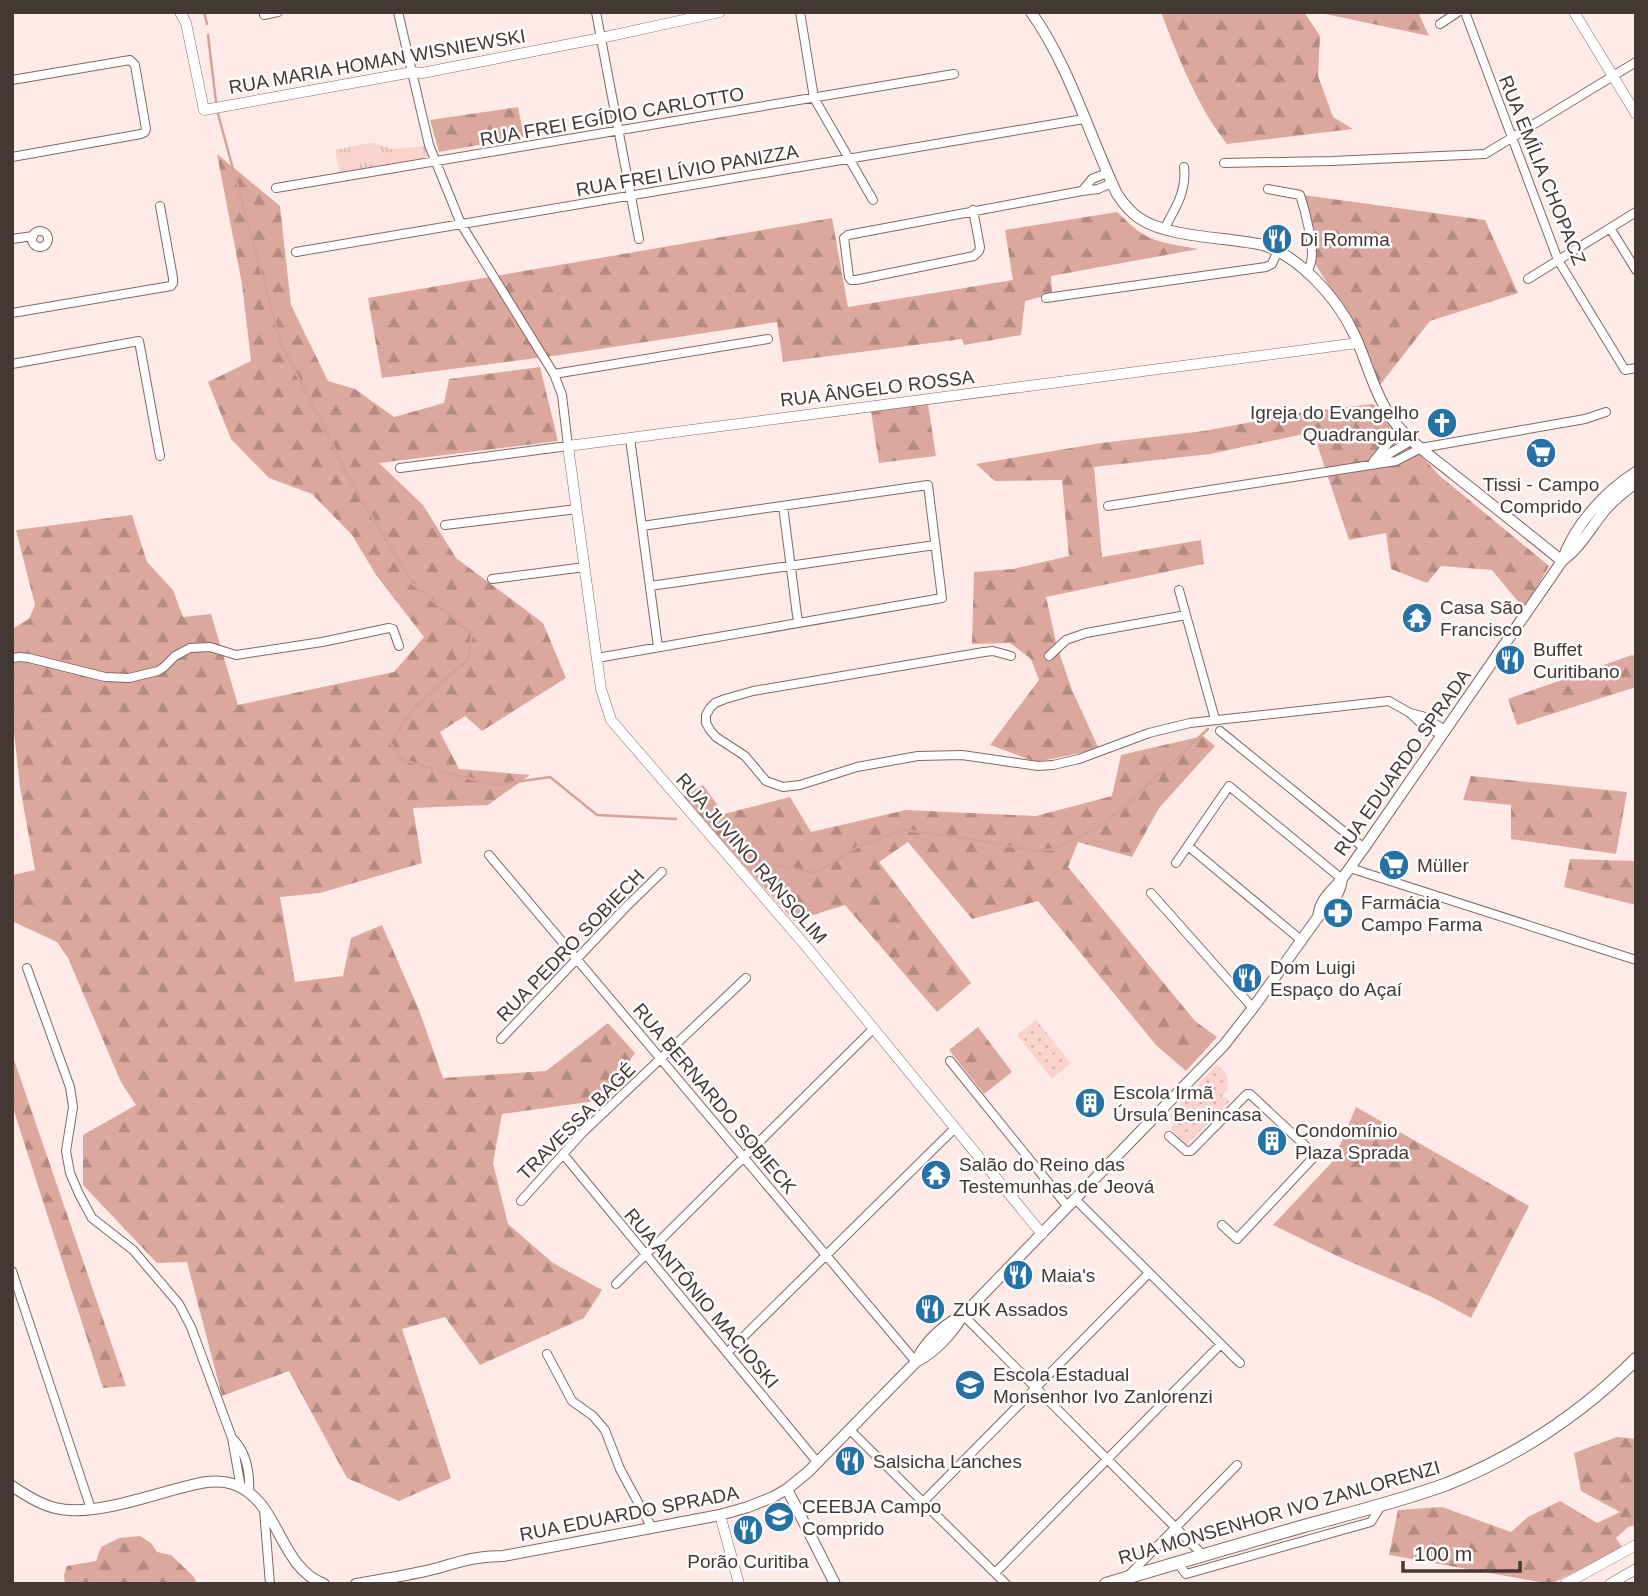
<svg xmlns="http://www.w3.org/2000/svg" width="1648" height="1596" viewBox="0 0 1648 1596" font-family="Arial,sans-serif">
<defs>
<pattern id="grass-dots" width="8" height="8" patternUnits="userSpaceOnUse" patternTransform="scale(1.75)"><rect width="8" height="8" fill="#fad4cc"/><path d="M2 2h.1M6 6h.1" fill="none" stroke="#d8b7b0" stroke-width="1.8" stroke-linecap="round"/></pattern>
<pattern id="forest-firs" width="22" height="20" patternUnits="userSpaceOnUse" patternTransform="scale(1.75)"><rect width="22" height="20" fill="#dca89d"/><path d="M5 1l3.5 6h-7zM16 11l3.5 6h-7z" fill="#b48a81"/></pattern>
<pattern id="park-tufts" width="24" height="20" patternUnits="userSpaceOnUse" patternTransform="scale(1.75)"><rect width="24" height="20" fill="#fad4cc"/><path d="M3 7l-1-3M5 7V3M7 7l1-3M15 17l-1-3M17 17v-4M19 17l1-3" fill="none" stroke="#d8b7b0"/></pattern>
</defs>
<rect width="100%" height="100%" fill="#feebe7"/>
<path fill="url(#grass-dots)" d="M 1036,1020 L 1071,1063 L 1052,1079 L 1017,1035 Z
M 1216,1065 C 1227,1070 1229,1079 1227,1091 L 1222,1095 L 1223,1098 L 1227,1098 L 1229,1102 L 1186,1145 L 1171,1128 L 1174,1123 L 1170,1115 Z"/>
<path fill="url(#forest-firs)" d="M 1161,12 L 1304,12 L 1320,36 L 1318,76 L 1333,117 L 1353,129 L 1227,144 C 1197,106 1178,57 1161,12 Z
M 1316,12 L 1418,12 L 1429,36 Z
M 518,107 L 524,137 L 439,152 L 430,120 Z
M 217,154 L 280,206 L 291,305 L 328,381 L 355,389 L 394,417 L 444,403 L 449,379 L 540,367 L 558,441 L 379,463 L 423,505 L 456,558 L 543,623 L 566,678 L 482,731 L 465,716 L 440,732 L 459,769 L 530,775 L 488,805 L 413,808 L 422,863 L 320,893 L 280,897 L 295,982 L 343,976 L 351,938 L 382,925 L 419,1010 L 443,1078 L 546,1071 L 608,1023 L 635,1053 L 602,1100 L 502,1114 L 493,1163 L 508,1224 L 553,1263 L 602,1290 L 584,1318 L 480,1365 L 445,1317 L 402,1329 L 451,1478 L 399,1501 L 347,1478 L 289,1371 L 222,1396 L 187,1262 L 157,1263 L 83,1185 L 83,1135 L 136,1105 L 121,1082 L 68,958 L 57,942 L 12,921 L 12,875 L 35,870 L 20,787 L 12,714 L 12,629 L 29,619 L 35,605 L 16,530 L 132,515 L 147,562 L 173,590 L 183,617 L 211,614 L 238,705 L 394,672 L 424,637 L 376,575 L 352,535 L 312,494 L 269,478 L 231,439 L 208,382 L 251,361 L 242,284 Z
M 1303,195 L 1485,220 L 1518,293 L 1430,321 L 1380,385 L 1349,318 L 1314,262 Z
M 1117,212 C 1127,221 1136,231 1148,237 C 1164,244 1182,246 1199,249 L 1051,276 L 1052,294 L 1025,301 L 1021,335 L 964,345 L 962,339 L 783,362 L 777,322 L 560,355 L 382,378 L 368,298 L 832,218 L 848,307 L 1013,280 L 1005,230 Z
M 928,404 L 936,456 L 879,463 L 871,411 Z
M 1373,404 L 1440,476 L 1549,566 L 1524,609 L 1492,570 L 1441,566 L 1427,583 L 1391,569 L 1386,533 L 1349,540 L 1313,432 L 1210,454 L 1094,467 L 1102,557 L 1201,540 L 1204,564 L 1046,597 L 1057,646 L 1072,690 L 1099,749 L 1036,762 L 990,745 L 1039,680 L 1031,659 L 1010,643 L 972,644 L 974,572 L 1013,569 L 1069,556 L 1062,480 L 995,481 L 976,464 L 1101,443 L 1204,431 L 1303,412 Z
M 1632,655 L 1636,657 L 1636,687 L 1517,725 L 1508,699 Z
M 1203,736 L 1215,746 L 1159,808 L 1132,857 L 1078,842 L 1068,867 L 1195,1021 L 1217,1037 L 1186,1071 L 1156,1045 L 1038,901 L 972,919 L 908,842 L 879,862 L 971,983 L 937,1012 L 845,905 L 794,921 L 683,797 L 703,785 L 724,814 L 790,797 L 811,832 L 906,810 L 1036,816 L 1112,796 L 1121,755 Z
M 1471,776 L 1627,792 L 1616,854 L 1511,839 L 1511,805 L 1463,800 Z
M 1570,859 L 1636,861 L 1636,905 L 1564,887 Z
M 978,1027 L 1012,1072 L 984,1094 L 949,1050 Z
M 12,1054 L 126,1386 L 103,1388 L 12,1105 Z
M 1356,1107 L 1529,1206 L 1471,1318 L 1432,1297 L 1337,1256 L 1273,1225 L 1334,1160 Z
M 1617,1437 L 1636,1439 L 1636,1525 L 1628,1527 L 1616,1538 L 1623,1548 L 1551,1584 L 1389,1555 L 1398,1510 L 1442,1507 L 1511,1532 L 1528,1517 L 1560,1501 L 1597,1523 L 1620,1512 L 1581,1491 L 1574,1453 Z
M 140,1536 L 151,1543 L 157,1552 L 171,1555 L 194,1577 L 197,1584 L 65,1584 L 64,1575 L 67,1566 L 96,1561 L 101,1547 L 119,1538 Z"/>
<path fill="url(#park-tufts)" d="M 369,143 L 374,143 L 392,149 L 424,146 L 428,157 L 340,173 L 335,150 Z"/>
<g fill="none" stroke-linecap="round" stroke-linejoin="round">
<path stroke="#d4a296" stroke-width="2.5" d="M 204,12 L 207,24
M 208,35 L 216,102
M 218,114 L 281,344 L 359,496 L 413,584 L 472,634 L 468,659 L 414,708 L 390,742 L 402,760 L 494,785 L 550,777 L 597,815 L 676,819
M 712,818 L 756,862 L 816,873 L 857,847 L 904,830 L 965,838 L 1035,851 L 1054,849 L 1094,830 L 1122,809 L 1208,729"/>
<g stroke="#826862" stroke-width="10">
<path id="minor" d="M 398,12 L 429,145 L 461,224 L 554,374 L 562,395 L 568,446 L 400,468
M 596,12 L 639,239
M 800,12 L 814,98 L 873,200
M 1465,12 L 1558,260 L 1625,370 L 1636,368
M 264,15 L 278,12
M 1440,24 L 1458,12
M 12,80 L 130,60 L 135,65 L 146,129 L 145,132 L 141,134 L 12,157
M 1224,163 L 1332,161 L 1485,154 L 1636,62
M 276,188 L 954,74
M 1268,189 L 1300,195 C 1305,210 1315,248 1311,262 C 1311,264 1307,272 1307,273
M 1082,191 L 1092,179 L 1107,173
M 973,210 L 980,247 L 979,251 L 974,256 L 856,280 L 851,280 L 849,277 L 844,238 L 848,235 L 1082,191 L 1098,189 L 1112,183
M 1610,228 L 1636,270
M 1164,229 C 1175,209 1187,191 1184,167
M32 239a8 8 0 1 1 16 0a8 8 0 1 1-16 0Z
M 12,239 L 33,236
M 296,252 L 1084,119
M 1528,279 L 1636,212
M 1046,298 L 1266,267 L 1272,264 L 1278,250
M 12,313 L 171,286 L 173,283 L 173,278 L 160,206
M 12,364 L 139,341 L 160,456
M 554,374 L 768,339
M 630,438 L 658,647
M 1377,461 L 1412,440
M 1373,462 L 1389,442 L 1403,431
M 783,506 L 798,623
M 1108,506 L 1396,461 L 1421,448 L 1585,419 L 1606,412
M 445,525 L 577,509
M 492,579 L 585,567
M 650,586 L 935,545
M 1179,590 L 1215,719
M 1011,656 L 993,651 L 984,652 L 753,691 L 725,699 L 715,703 L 710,708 L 706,715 L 706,723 L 710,730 L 716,737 L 745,756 L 766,781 L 783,787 L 800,785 L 857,767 L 918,756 L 962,755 L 1038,766 L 1053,765 L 1079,759 L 1149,733 L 1190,723 L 1389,701 L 1410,713 L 1422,716 L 1445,730
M 1049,656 L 1066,640 L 1086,633 L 1186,615
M 12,658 L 20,657 L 29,658 L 105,677 L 129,678 L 158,671 L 164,667 L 175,656 L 190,648 L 210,647 L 236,655 L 322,642 L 389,628 L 393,629 L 399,646
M 597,658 L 942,598 L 928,485 L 642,526
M 1410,713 L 1423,725 L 1442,735
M 1220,731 L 1364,848
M 1188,846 L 1301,940
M 489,855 L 916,1362
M 1176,863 L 1229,786 L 1342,879
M 1350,868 L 1636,960
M 1151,893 L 1253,1008
M 27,968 L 70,1087 L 73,1107 L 66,1151 L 70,1173 L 79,1194 L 92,1218 L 133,1250 L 179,1304 L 191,1327 L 232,1438 L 241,1488
M 501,1039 L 625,908 L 662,872
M 950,1061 L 1068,1207
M 1169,1136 L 1186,1151 L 1191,1151 L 1247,1094 L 1250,1094 L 1314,1154 L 1313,1158 L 1237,1239 L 1222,1225
M 563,1154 L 818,1463
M 1075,1199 L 1240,1363
M 521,1201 L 583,1132 L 746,978
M 12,1271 L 91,1509
M 616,1284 L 873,1029
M 963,1315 L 1203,1555
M 727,1353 L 955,1128
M 547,1354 L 572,1401 L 593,1416 L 605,1430 L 620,1469 L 652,1528
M 850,1430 L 1006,1584
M 234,1440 C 247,1454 250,1475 249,1493
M 923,1502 L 1149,1273
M 264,1510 L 270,1584
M 1177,1562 L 1186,1574 L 1371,1522 L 1382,1504
M 995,1573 L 1221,1344
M 1129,1575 L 1237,1465"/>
</g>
<g stroke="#826862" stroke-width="11">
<path id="tertiary" d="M 180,12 L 186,23 L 204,110 L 413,72 L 422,73 L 601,38 L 720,12
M 1574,12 L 1636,114
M 1042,1234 L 805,945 L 611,720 L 601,689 L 568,446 L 1358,343
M 720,1515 L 739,1584
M 1565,1584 L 1636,1545
M 1610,1584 L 1636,1569"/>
</g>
<g stroke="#826862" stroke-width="12">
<path id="secondary" d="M 1031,12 C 1069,65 1089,135 1117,194 C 1123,203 1130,212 1139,218 C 1168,238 1227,237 1263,245 C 1299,256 1337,298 1353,332 C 1366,358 1372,387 1387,411 C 1402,437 1430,455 1453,474 C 1490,503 1526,532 1562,561
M 1562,561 C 1582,546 1590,528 1606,509 C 1615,499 1625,491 1636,483
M 1318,917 C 1321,896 1333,891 1344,876 C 1351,867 1357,857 1364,848 L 1562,561 C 1574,526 1604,492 1636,472
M 916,1362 C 924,1342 943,1326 962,1315
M 12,1486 C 25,1495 39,1504 55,1508 C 90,1517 145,1497 180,1488 C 197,1484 215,1478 233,1484 C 280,1500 278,1567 324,1584
M 787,1489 L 835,1584
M 356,1584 C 383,1579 411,1575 438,1568 C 462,1561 477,1556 503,1556 L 720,1515 L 748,1507 L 773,1497 L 787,1489 L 808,1472 L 916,1362 C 935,1352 952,1334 963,1315 L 1224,1045 L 1253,1008 L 1318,917 C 1330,907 1340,895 1342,879"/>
</g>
<g stroke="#826862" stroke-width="14">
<path id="primary" d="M 1106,1584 C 1172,1564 1238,1545 1304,1526 C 1352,1513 1400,1501 1447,1484 C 1517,1456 1582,1413 1636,1359"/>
</g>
<use href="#minor" stroke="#fff" stroke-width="8"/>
<use href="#tertiary" stroke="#fff" stroke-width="10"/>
<use href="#secondary" stroke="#fff" stroke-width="10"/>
<use href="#primary" stroke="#fff" stroke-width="12"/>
</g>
<defs>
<g id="restaurant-disc" transform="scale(1.575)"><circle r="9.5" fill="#2772a5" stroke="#fdfdfd"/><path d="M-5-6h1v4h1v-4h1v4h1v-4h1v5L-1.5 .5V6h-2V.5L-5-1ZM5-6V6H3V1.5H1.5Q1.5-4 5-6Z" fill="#fff"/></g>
<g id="church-disc" transform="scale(1.575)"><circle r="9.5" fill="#2772a5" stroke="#fdfdfd"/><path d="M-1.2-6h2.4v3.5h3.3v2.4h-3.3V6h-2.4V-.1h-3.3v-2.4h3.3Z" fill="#fff"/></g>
<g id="supermarket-disc" transform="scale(1.575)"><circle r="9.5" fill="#2772a5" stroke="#fdfdfd"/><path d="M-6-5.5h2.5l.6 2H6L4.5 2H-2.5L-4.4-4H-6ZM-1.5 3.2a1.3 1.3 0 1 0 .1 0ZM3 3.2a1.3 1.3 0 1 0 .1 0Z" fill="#fff"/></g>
<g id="temple-disc" transform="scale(1.575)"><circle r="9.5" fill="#2772a5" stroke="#fdfdfd"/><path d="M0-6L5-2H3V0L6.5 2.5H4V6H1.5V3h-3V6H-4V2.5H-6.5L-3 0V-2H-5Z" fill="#fff"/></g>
<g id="pharmacy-disc" transform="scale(1.575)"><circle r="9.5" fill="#2772a5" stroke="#fdfdfd"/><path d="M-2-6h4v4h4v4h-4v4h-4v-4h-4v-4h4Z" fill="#fff"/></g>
<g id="building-disc" transform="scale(1.575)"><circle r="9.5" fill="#2772a5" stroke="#fdfdfd"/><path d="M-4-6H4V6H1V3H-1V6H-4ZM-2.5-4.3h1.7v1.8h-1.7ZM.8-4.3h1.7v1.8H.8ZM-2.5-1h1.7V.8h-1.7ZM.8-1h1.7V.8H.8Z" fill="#fff"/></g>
<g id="school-disc" transform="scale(1.575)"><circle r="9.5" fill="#2772a5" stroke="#fdfdfd"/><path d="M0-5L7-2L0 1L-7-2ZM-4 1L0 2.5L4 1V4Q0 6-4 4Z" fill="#fff"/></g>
</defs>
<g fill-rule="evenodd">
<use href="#restaurant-disc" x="1277" y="239"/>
<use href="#church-disc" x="1442" y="423"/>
<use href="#supermarket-disc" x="1541" y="453"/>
<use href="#temple-disc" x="1417" y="618"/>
<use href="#restaurant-disc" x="1510" y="660"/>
<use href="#supermarket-disc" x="1394" y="865"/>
<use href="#pharmacy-disc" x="1338" y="913"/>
<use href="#restaurant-disc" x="1247" y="978"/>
<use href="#building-disc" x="1090" y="1103"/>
<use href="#building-disc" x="1272" y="1141"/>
<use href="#temple-disc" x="936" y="1175"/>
<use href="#restaurant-disc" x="1018" y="1275"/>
<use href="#restaurant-disc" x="930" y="1309"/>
<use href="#school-disc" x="970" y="1385"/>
<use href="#restaurant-disc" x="850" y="1461"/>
<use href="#school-disc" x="779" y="1517"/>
<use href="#restaurant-disc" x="748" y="1530"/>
</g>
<g text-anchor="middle" stroke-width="5" stroke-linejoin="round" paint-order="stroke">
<g font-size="19" fill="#443835" stroke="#fdfdfd">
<text transform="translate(377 61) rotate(-10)" y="7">RUA MARIA HOMAN WISNIEWSKI</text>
<text transform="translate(612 116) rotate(-10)" y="7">RUA FREI EGÍDIO CARLOTTO</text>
<text transform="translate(687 170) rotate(-10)" y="7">RUA FREI LÍVIO PANIZZA</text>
<text transform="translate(1543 170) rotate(68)" y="7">RUA EMÍLIA CHOPACZ</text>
<text transform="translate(877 388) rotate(-7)" y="7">RUA ÂNGELO ROSSA</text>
<text transform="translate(1402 762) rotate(-55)" y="7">RUA EDUARDO SPRADA</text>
<text transform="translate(752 858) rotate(49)" y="7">RUA JUVINO RANSOLIM</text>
<text transform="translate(570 945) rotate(-46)" y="7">RUA PEDRO SOBIECH</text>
<text transform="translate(715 1098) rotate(50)" y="7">RUA BERNARDO SOBIECK</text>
<text transform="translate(576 1121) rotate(-45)" y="7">TRAVESSA BAGÉ</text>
<text transform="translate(702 1298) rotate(50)" y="7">RUA ANTÔNIO MACIOSKI</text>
<text transform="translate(1279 1512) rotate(-16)" y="7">RUA MONSENHOR IVO ZANLORENZI</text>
<text transform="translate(629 1513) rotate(-11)" y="7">RUA EDUARDO SPRADA</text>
</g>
<g font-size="19" fill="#443835" stroke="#fdfdfd" text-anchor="start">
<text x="1300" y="246">Di Romma</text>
<text x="1419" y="419" text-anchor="end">Igreja do Evangelho<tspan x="1419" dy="22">Quadrangular</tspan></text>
<text x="1541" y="491" text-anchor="middle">Tissi - Campo<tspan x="1541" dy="22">Comprido</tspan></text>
<text x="1440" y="614">Casa São<tspan x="1440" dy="22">Francisco</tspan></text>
<text x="1533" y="656">Buffet<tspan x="1533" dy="22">Curitibano</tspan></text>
<text x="1417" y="872">Müller</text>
<text x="1361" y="909">Farmácia<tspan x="1361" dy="22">Campo Farma</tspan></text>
<text x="1270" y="974">Dom Luigi<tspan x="1270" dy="22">Espaço do Açaí</tspan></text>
<text x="1113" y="1099">Escola Irmã<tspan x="1113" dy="22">Úrsula Benincasa</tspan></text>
<text x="1295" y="1137">Condomínio<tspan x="1295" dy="22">Plaza Sprada</tspan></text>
<text x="959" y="1171">Salão do Reino das<tspan x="959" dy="22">Testemunhas de Jeová</tspan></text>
<text x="1041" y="1282">Maia's</text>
<text x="953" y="1316">ZUK Assados</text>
<text x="993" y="1381">Escola Estadual<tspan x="993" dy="22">Monsenhor Ivo Zanlorenzi</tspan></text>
<text x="873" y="1468">Salsicha Lanches</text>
<text x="802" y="1513">CEEBJA Campo<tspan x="802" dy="22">Comprido</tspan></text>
<text x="748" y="1568" text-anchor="middle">Porão Curitiba</text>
</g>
</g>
<rect width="1648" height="1596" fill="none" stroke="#443835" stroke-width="28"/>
<path d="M1403 1561v10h117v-10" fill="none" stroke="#443835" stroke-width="3.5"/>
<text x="1414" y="1561" font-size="21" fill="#443835" stroke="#fdfdfd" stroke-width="5" paint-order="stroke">100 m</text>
</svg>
